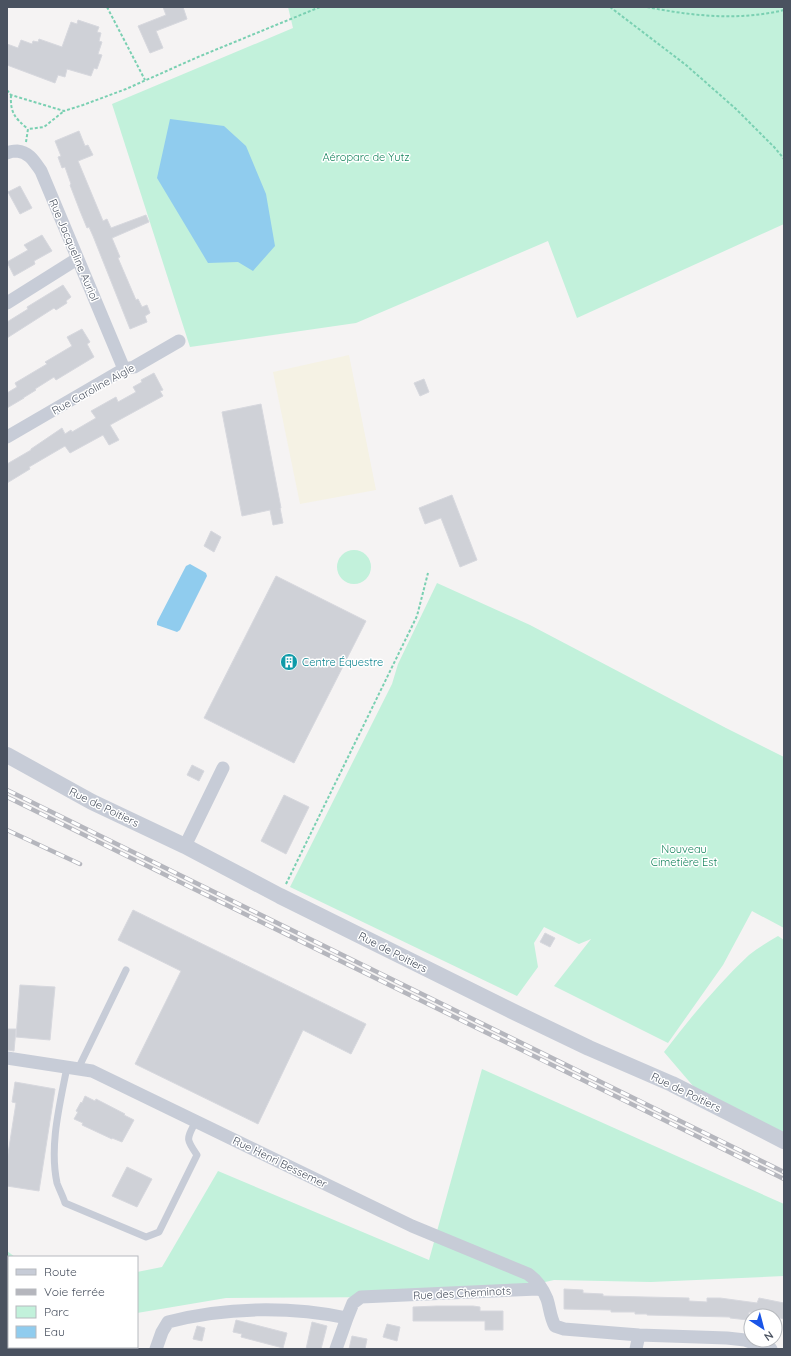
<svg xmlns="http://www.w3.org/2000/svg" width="791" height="1356" viewBox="0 0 791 1356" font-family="Quicksand,sans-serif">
<rect width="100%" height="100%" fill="#f5f3f3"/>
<path fill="#c2f1db" d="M 288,7 L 784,7 L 784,224 L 577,318 L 548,241 L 356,323 L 190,347 L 112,104 L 293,28 Z
M337 567a17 17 0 1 1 34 0a17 17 0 1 1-34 0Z
M 437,583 L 530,625 L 726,728 L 784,757 L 784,928 L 752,911 L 723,965 L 668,1043 L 554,986 L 591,939 L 579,944 L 544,927 L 534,943 L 538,967 L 517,996 L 290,887 L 392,684 L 398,664 Z
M 778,936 L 784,940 L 784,1138 L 705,1100 L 664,1052 C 690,1018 718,984 749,955 C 758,948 768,942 778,936 Z
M 482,1069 L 784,1204 L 784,1276 L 651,1282 L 554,1280 L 532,1285 L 401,1297 L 226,1298 L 137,1313 L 137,1272 L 162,1267 L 218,1171 L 429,1260 Z
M 7,1251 L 15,1257 L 9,1257 L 9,1306 L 7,1305 Z"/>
<path fill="#f5f2e4" d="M 349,355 L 376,490 L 300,504 L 273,372 Z"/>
<path fill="#90ccee" d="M 170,119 L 224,126 L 246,146 L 266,194 L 275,246 L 253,271 L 238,262 L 208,263 L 157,178 Z
M 190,564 L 206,573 L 207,576 L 180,630 L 177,632 L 157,625 L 157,622 L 186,566 Z"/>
<path fill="#cfd1d7" stroke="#d7d8de" d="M 163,7 L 183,7 L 187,19 L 156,31 L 163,48 L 150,53 L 138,26 L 166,15 Z
M 78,20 L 99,27 L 97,32 L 101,33 L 99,41 L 102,42 L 98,54 L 102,55 L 97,69 L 94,68 L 91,76 L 67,69 L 65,77 L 58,75 L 55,83 L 7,65 L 7,44 L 18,48 L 21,40 L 32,44 L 33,41 L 38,42 L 39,39 L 62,47 L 71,22 L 77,24 Z
M 79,131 L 85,146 L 88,145 L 93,155 L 78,161 L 103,221 L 107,219 L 111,228 L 146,215 L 149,222 L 112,238 L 120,257 L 118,258 L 136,300 L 138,299 L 142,307 L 147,305 L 150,313 L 145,316 L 147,322 L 130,329 L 93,236 L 89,227 L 87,228 L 80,211 L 70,185 L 71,184 L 65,167 L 62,168 L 58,157 L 61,156 L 55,141 Z
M 20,186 L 32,208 L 20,214 L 8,192 Z
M 42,235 L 52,251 L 34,261 L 35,264 L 14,276 L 7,262 L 28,250 L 24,245 Z
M 63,285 L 71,297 L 66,301 L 67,303 L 56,310 L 54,308 L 7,338 L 7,322 L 28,309 L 27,307 Z
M 82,329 L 90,342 L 87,344 L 94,357 L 56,380 L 54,377 L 35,389 L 36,390 L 23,398 L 24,398 L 7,408 L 7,393 L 17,387 L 15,383 L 47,364 L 45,362 L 72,346 L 67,337 Z
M 154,373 L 163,390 L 160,391 L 163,396 L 110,425 L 119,440 L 109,445 L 103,435 L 70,453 L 65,446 L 29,467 L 30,469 L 7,483 L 7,464 L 31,450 L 31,449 L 62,428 L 65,434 L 71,430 L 72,432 L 96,418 L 91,411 L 116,397 L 118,402 L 136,392 L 133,387 L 142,382 L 141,380 Z
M 424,379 L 429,392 L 420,396 L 414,383 Z
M 261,404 L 281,508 L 280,508 L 283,523 L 273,525 L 270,510 L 242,516 L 222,412 Z
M 452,495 L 477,560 L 460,567 L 441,518 L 425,524 L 419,508 Z
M 211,531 L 221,537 L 214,552 L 204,546 Z
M 276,576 L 366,621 L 294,763 L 204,718 Z
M 192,765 L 204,771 L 199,781 L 187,775 Z
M 284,795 L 309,807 L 286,854 L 261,841 Z
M 133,910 L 366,1024 L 351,1054 L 303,1030 L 258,1124 L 135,1064 L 181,971 L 118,940 Z
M 545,933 L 555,938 L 550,947 L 540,942 Z
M 20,985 L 55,987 L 50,1040 L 16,1037 Z
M 7,1029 L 16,1029 L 14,1051 L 7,1050 Z
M 15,1082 L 55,1089 L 39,1191 L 7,1186 L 7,1160 L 16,1103 L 12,1102 Z
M 85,1096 L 95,1101 L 96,1099 L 125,1114 L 124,1115 L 134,1120 L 122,1142 L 112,1138 L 112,1139 L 82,1125 L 83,1123 L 74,1119 L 78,1112 L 76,1111 L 81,1102 L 82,1103 Z
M 127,1167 L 152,1179 L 137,1207 L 112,1196 Z
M 564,1289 L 583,1290 L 583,1293 L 603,1294 L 603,1296 L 689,1298 L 689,1301 L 707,1302 L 707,1298 L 720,1298 L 757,1303 L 759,1298 L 784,1303 L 784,1319 L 775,1317 L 775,1316 L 749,1312 L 748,1320 L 730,1318 L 730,1317 L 647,1315 L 647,1314 L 635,1314 L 635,1312 L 611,1312 L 611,1310 L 564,1309 Z
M 437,1306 L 473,1306 L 480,1307 L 480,1311 L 503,1311 L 503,1330 L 485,1330 L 485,1321 L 413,1321 L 413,1307 Z
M 236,1320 L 287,1333 L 283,1348 L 241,1337 L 242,1334 L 233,1332 Z
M 312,1322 L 327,1326 L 321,1349 L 306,1349 Z
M 387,1324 L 400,1327 L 397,1341 L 383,1337 Z
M 197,1326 L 205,1328 L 202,1341 L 193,1339 Z
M 352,1336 L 367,1339 L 365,1349 L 349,1349 Z"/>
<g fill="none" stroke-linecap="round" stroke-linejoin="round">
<path stroke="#7ad0b2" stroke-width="2" stroke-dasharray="3 2" stroke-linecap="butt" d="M 107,7 L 145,80
M 610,7 L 686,65 L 736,109 L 775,148 L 784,159
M 647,7 C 692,16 739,21 784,10
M 7,90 L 11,95 L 64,111 L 83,105 L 126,89 L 198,57 L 320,7
M 11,95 C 10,113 15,118 28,129
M 26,142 L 28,129 L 44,127 L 64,111
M 286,884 L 417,616 L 428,573
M 133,1347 L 134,1349"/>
<path stroke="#c7ccd7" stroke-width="7" d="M 67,1067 C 60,1104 49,1145 57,1183 C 59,1189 63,1196 65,1203 L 146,1237 L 159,1232 L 197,1155 C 185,1138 187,1139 196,1121
M 78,1069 L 126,970"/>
<path stroke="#c7ccd7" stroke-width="13" d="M 7,153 C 11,151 12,151 17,151 C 29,152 34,161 41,171 L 124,369
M 7,303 L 77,259
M 7,437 L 124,369 L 134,367 L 179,341
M 185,846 L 223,768
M 7,1058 L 92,1071 L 412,1226 L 528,1274 C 537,1280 543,1289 547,1299 C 550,1308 550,1317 555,1326 L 564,1329 L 639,1335 L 727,1338 L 745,1340 L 771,1349
M 12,1347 L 18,1349
M 56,1349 L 58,1347
M 156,1349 L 162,1332 L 168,1322 C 224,1307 290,1306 347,1318 L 353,1303 L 361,1297 L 538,1289 L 543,1291
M 336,1349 L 347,1318
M 636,1349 L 639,1335"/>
<path stroke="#c7ccd7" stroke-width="16" d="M 7,755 L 92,802 L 185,846 L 280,896 L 512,1011 L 589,1048 L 672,1084 L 784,1141
M 7,1321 L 9,1322
M 67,1347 L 71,1349"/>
<g stroke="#b5b6bd" stroke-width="4.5">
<path id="rail" d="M 7,790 L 784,1172
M 7,797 L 784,1179
M 7,830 L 80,864"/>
</g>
<use href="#rail" stroke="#fff" stroke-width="3" stroke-dasharray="9" stroke-linecap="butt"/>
</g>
<defs>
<g id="building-disc" transform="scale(0.9)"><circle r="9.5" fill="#0f9aa8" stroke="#fff"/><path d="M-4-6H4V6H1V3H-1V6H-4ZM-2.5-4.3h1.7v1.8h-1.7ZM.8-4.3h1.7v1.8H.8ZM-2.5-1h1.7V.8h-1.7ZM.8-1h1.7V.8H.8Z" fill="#fff"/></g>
</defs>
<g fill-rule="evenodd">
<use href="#building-disc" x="289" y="662"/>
</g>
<g text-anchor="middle" stroke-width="3" stroke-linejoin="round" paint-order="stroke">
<g font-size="11" fill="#17855e" stroke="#fff">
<text x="366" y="161">Aéroparc de Yutz</text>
<text x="684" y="853">Nouveau<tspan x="684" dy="13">Cimetière Est</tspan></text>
</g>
<g font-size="11" fill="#4a5260" stroke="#fff">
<text transform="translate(74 250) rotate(67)" y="4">Rue Jacqueline Auriol</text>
<text transform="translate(93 389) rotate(-29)" y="4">Rue Caroline Aigle</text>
<text transform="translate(104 807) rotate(26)" y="4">Rue de Poitiers</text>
<text transform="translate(393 952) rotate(27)" y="4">Rue de Poitiers</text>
<text transform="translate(686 1092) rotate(26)" y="4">Rue de Poitiers</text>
<text transform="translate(280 1162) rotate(26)" y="4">Rue Henri Bessemer</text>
<text transform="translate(462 1293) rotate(-3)" y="4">Rue des Cheminots</text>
</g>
<g font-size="11" fill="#0d838f" stroke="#fff" text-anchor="start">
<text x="302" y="666">Centre Équestre</text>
</g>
</g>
<rect width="791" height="1356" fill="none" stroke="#4a5260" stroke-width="16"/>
<rect x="8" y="1256" width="130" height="92" fill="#ffffff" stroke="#b7babf"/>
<rect x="16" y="1269" width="20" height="6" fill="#c7ccd7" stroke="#b7babf"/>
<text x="44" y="1276" font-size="12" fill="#4a5260">Route</text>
<rect x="16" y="1289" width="20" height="6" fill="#b5b6bd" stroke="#b7babf"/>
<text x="44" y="1296" font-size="12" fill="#4a5260">Voie ferrée</text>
<rect x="16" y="1306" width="20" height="12" fill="#c2f1db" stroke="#b7babf"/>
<text x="44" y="1316" font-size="12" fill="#4a5260">Parc</text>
<rect x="16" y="1326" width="20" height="12" fill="#90ccee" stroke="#b7babf"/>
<text x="44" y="1336" font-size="12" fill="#4a5260">Eau</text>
<g transform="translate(763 1328) rotate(144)"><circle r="19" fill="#ffffff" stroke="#b7babf"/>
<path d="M0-3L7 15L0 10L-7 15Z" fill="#1a55e7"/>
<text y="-6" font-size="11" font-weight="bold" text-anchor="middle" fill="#4a5260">N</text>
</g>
</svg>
